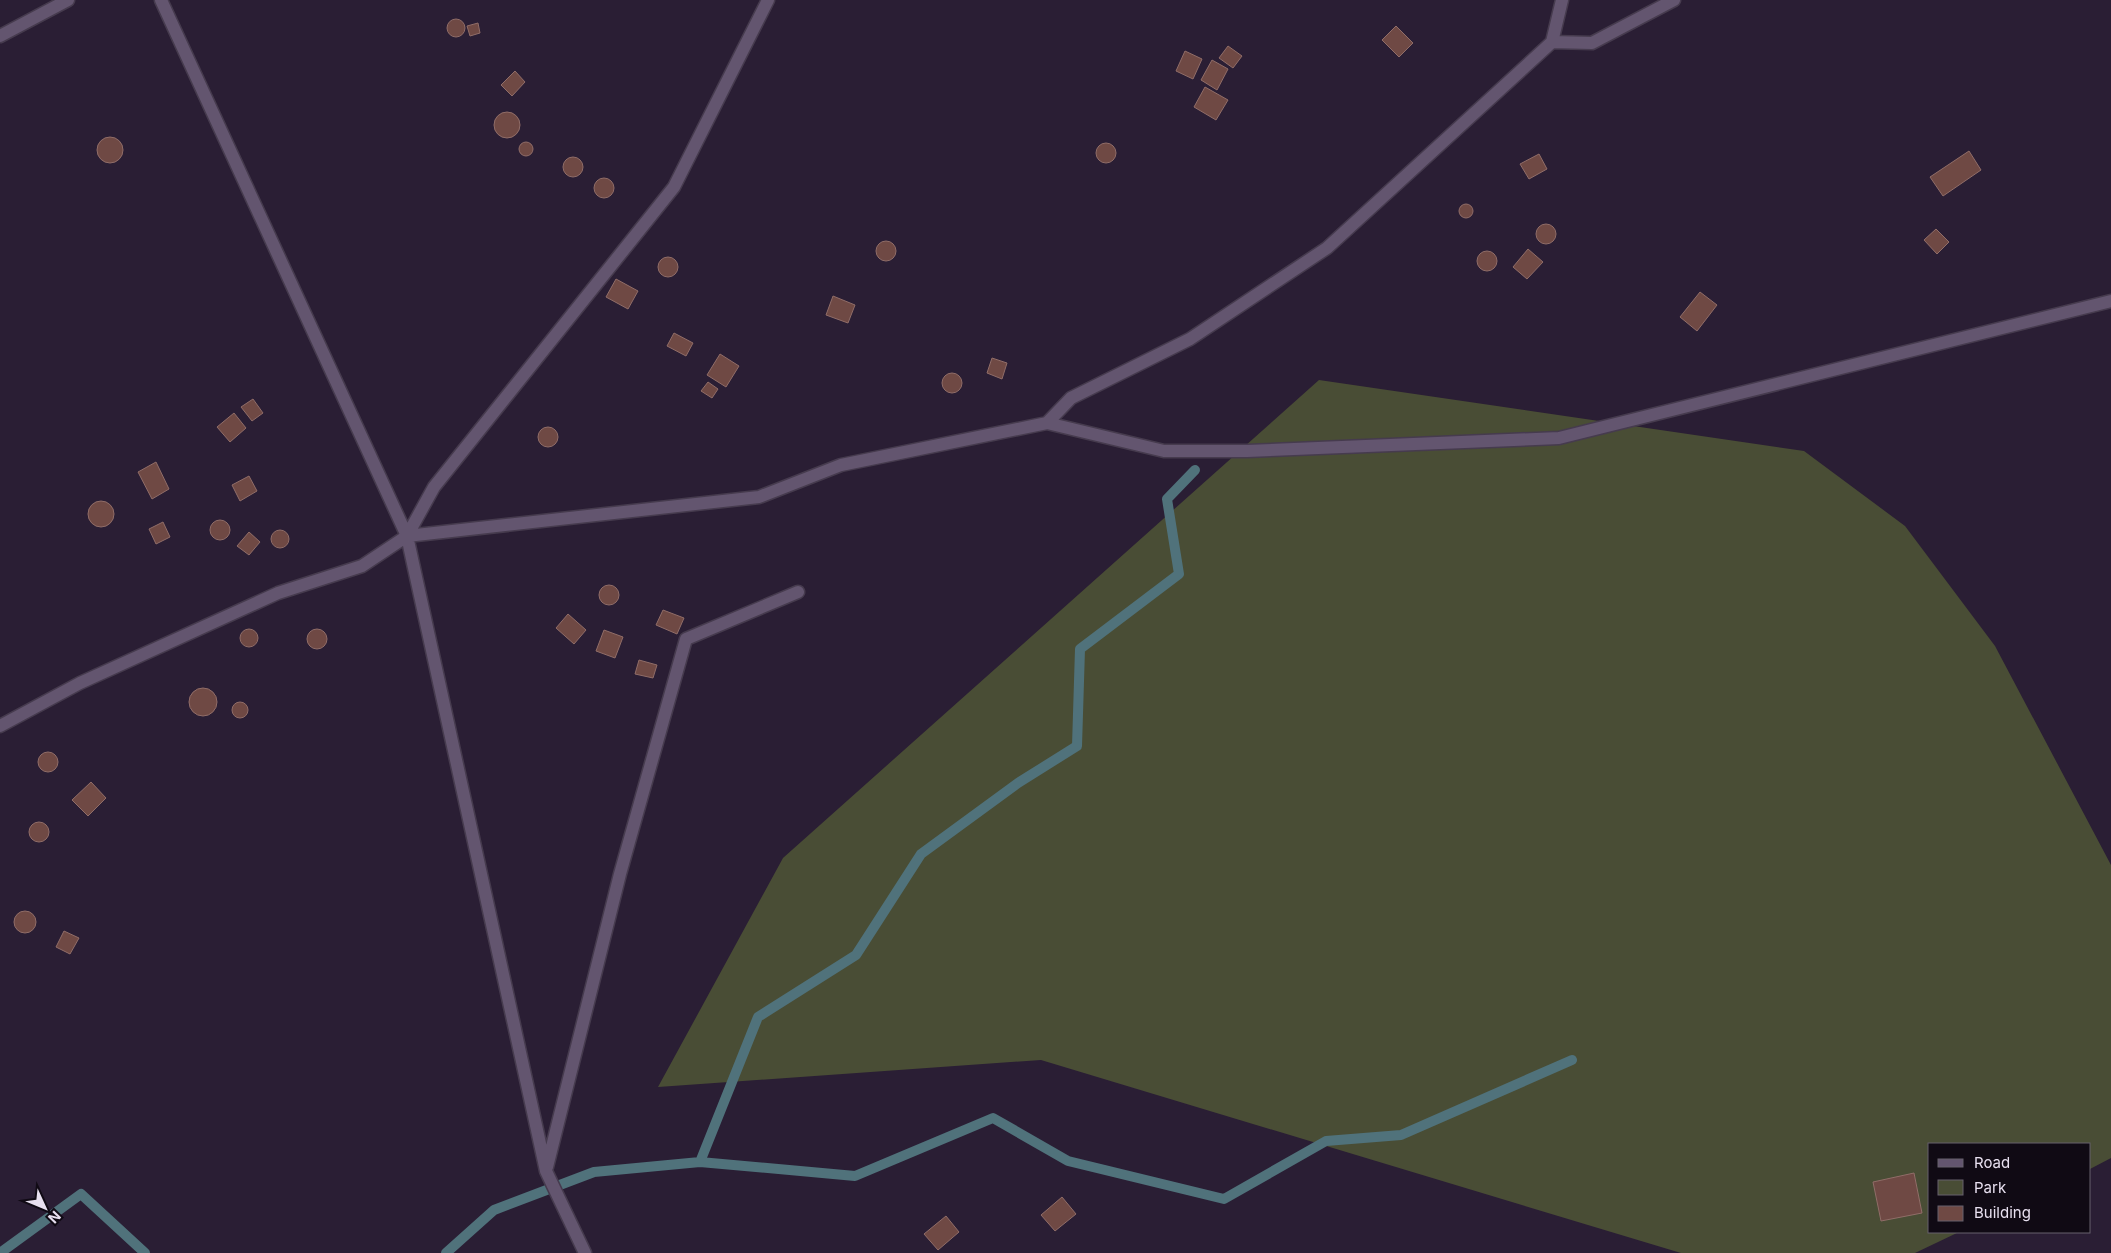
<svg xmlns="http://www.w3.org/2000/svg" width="2111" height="1253" viewBox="0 0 2111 1253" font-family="Inter,sans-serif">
<rect width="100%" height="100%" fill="#2a1e34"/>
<path fill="#494d35" d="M 1319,380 L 1804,451 L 1905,526 L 1995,646 L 2111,865 L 2111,1158 L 2090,1169 L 2090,1144 L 1930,1144 L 1930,1232 L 1959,1232 L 1915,1253 L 1681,1253 L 1041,1060 L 658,1087 L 783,858 Z"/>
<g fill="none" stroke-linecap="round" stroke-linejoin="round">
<path stroke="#50727b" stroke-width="10" d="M 700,1162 L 758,1017 L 856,955 L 921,854 L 1018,783 L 1077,746 L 1080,649 L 1179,574 L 1167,499 L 1195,470
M 0,1253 L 81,1194 L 145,1253
M 446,1253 L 494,1210 L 594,1172 L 700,1162 L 855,1176 L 993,1118 L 1068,1161 L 1224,1199 L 1326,1141 L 1401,1135 L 1572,1060"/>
</g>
<path fill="#6f4944" stroke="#906d68" d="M447 28a9 9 0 1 1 18 0a9 9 0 1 1-18 0Z
M 478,23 L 480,33 L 470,36 L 467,26 Z
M 1396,26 L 1413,43 L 1399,57 L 1382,40 Z
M 1228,46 L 1242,56 L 1233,68 L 1219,58 Z
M 1185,51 L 1202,59 L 1193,79 L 1176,71 Z
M 1212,60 L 1228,69 L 1217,90 L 1201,80 Z
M 515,71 L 525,82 L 512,96 L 501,85 Z
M 1205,87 L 1228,100 L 1216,120 L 1194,107 Z
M494 125a13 13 0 1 1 26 0a13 13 0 1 1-26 0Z
M97 150a13 13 0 1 1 26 0a13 13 0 1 1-26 0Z
M519 149a7 7 0 1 1 14 0a7 7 0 1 1-14 0Z
M1096 153a10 10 0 1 1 20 0a10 10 0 1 1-20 0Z
M 1969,151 L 1981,170 L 1943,196 L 1930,177 Z
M 1539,154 L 1547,169 L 1529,179 L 1520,164 Z
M563 167a10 10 0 1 1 20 0a10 10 0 1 1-20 0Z
M594 188a10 10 0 1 1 20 0a10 10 0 1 1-20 0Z
M1459 211a7 7 0 1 1 14 0a7 7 0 1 1-14 0Z
M1536 234a10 10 0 1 1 20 0a10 10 0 1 1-20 0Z
M 1936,229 L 1949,242 L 1937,254 L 1924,240 Z
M876 251a10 10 0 1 1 20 0a10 10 0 1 1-20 0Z
M 1528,249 L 1543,262 L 1527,279 L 1513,267 Z
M1477 261a10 10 0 1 1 20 0a10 10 0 1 1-20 0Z
M658 267a10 10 0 1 1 20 0a10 10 0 1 1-20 0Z
M 616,279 L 638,291 L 628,309 L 606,297 Z
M 1700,292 L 1717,305 L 1697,331 L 1680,317 Z
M 833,296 L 855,305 L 848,323 L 826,315 Z
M 674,333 L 693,343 L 686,356 L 667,346 Z
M 720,354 L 739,366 L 726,387 L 707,375 Z
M 992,358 L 1007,363 L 1002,379 L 987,373 Z
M942 383a10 10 0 1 1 20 0a10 10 0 1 1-20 0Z
M 708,382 L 718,389 L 712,398 L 701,391 Z
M 253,399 L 263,413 L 252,421 L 241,407 Z
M 234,413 L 246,428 L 230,442 L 217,427 Z
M538 437a10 10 0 1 1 20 0a10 10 0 1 1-20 0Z
M 156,462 L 169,489 L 152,499 L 138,472 Z
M 249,476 L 257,491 L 240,501 L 232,485 Z
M88 514a13 13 0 1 1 26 0a13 13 0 1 1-26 0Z
M210 530a10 10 0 1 1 20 0a10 10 0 1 1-20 0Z
M 163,522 L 170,537 L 156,544 L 149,529 Z
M271 539a9 9 0 1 1 18 0a9 9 0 1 1-18 0Z
M 249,532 L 260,542 L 249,555 L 237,546 Z
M599 595a10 10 0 1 1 20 0a10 10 0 1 1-20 0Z
M 663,610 L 684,618 L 677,634 L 656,625 Z
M 568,614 L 586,630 L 574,644 L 556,628 Z
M307 639a10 10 0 1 1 20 0a10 10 0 1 1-20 0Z
M240 638a9 9 0 1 1 18 0a9 9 0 1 1-18 0Z
M 604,630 L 623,637 L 615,658 L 596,651 Z
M 639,660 L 657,665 L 653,678 L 635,674 Z
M189 702a14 14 0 1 1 28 0a14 14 0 1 1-28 0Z
M232 710a8 8 0 1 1 16 0a8 8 0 1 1-16 0Z
M38 762a10 10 0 1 1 20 0a10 10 0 1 1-20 0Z
M 91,782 L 106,798 L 88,816 L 72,800 Z
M29 832a10 10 0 1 1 20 0a10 10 0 1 1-20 0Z
M14 922a11 11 0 1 1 22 0a11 11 0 1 1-22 0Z
M 64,931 L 79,938 L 70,954 L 56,947 Z
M 1914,1173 L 1922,1213 L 1881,1221 L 1873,1182 Z
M 1062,1197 L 1076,1214 L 1055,1231 L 1041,1215 Z
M 946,1216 L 959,1232 L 938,1250 L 924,1234 Z"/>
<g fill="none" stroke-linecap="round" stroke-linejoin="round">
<g stroke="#463b4e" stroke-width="15">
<path id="minor" d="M 161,0 L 407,536 L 546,1171 L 585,1253
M 0,36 L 68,0
M 1552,42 L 1592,43 L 1674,0
M 1047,423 L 1071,398 L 1190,339 L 1327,248 L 1552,42 L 1562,0
M 407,536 L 434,487 L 674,187 L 768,0
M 0,726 L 80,683 L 278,593 L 362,566 L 407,536 L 759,497 L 841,465 L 1047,423 L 1164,451 L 1247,451 L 1559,438 L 2111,301
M 547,1167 L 620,874 L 686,639 L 798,592"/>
</g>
<use href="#minor" stroke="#63556f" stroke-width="12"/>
</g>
<rect x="1928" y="1143" width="162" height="90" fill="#100a14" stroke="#66606c"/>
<rect x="1938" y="1159" width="25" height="8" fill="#63556f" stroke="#66606c"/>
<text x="1974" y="1168" font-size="15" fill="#e8e0f0">Road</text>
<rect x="1938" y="1180" width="25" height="15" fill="#494d35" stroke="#66606c"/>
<text x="1974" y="1193" font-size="15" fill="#e8e0f0">Park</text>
<rect x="1938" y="1206" width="25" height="15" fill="#6f4944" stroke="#66606c"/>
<text x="1974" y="1218" font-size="15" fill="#e8e0f0">Building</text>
<g transform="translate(45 1208) rotate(134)" stroke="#100a14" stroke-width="4" paint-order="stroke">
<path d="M0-4L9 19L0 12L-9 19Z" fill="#e8e0f0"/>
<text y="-8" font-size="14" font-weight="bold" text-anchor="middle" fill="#e8e0f0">N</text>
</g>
</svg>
